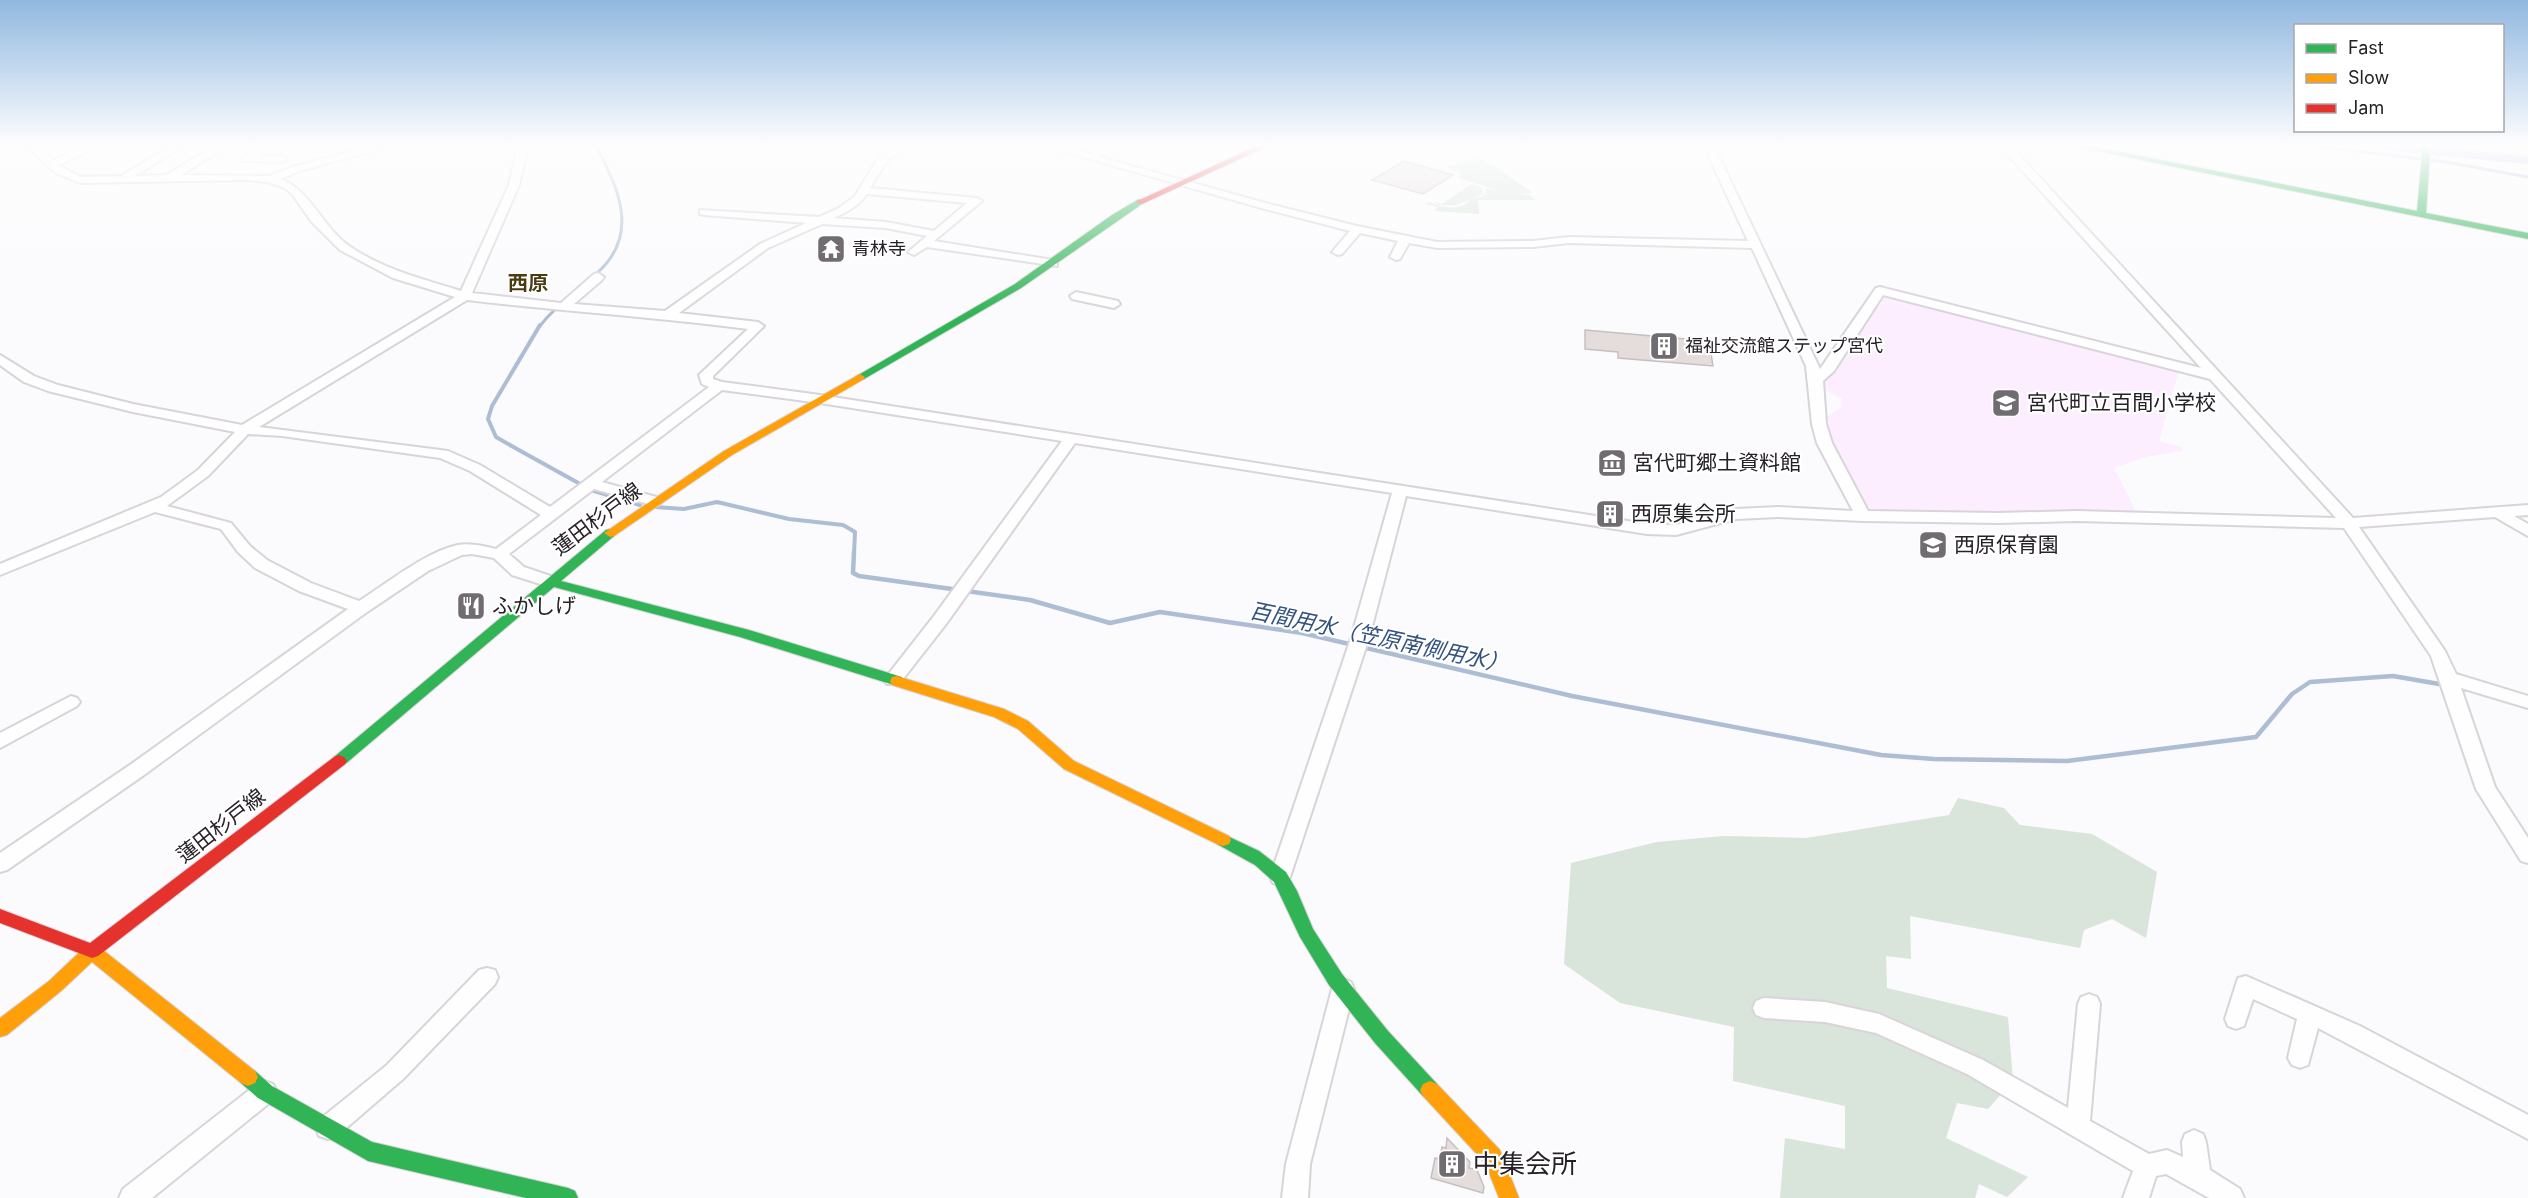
<svg xmlns="http://www.w3.org/2000/svg" width="2528" height="1198" viewBox="0 0 2528 1198" font-family="Inter,'Noto Sans JP',sans-serif">
<rect width="100%" height="100%" fill="#fbfafc"/>
<path fill="#fceefe" d="M 1884,294 L 2179,370 L 2159,441 L 2182,447 L 2182,451 L 2145,457 L 2114,468 L 2137,514 L 2058,510 L 1976,514 L 1867,511 L 1827,432 L 1826,417 L 1842,407 L 1842,399 L 1827,391 L 1821,383 Z"/>
<path fill="#d9e4db" d="M 1477,158 L 1499,169 L 1533,193 L 1519,194 L 1530,195 L 1536,200 L 1478,200 L 1479,214 L 1435,211 L 1438,207 L 1426,204 L 1429,202 C 1438,206 1454,210 1464,205 C 1467,203 1469,200 1472,199 C 1478,197 1482,198 1486,194 L 1485,188 L 1501,192 L 1459,178 L 1462,174 L 1446,167 Z
M 1471,184 L 1481,187 L 1484,194 L 1456,205 L 1438,205 L 1435,202 L 1442,204 Z
M 1958,798 L 2004,808 L 2020,825 L 2092,834 L 2157,872 L 2146,938 L 2112,919 L 2084,930 L 2080,948 L 1910,916 L 1911,959 L 1886,956 L 1887,988 L 2008,1017 L 2013,1081 L 1988,1109 L 1957,1103 L 1946,1138 L 2028,1177 L 2007,1197 L 1979,1184 L 1975,1198 L 1780,1198 L 1785,1138 L 1845,1149 L 1845,1106 L 1733,1081 L 1734,1027 L 1620,1003 L 1564,964 L 1571,863 L 1657,842 L 1724,836 L 1806,838 L 1949,815 Z"/>
<g fill="none" stroke-linecap="round" stroke-linejoin="round">
<path stroke="#adbdd4" stroke-width="3" d="M 2313,146 L 2446,162 L 2528,177
M 539,327 C 556,305 577,291 597,273 C 640,235 619,189 596,146"/>
<path stroke="#adbdd4" stroke-width="4" d="M 540,325 L 492,406 L 488,419 L 496,437 L 517,449 L 591,490 L 640,505
M 655,507 L 684,509 L 717,502 L 789,519 L 843,525 L 855,532 L 854,554"/>
<path stroke="#adbdd4" stroke-width="4.5" d="M 854,552 L 853,573 L 859,576 L 1030,600 L 1110,623 L 1160,612 L 1302,633 L 1572,696 L 1881,755 L 1934,759 L 2067,761 L 2256,737 L 2292,694 L 2310,682 L 2393,676 L 2445,685"/>
<path fill="#adbdd4" fill-rule="evenodd" d="M 2380,146 L 2446,146 L 2528,154 L 2528,164 L 2389,151 Z"/>
</g>
<path fill="#e5dcdc" stroke="#c6c0c0" stroke-width="1.5" d="M 1404,161 L 1453,175 L 1423,194 L 1372,180 Z
M 1585,330 L 1709,341 L 1713,366 L 1618,358 L 1618,352 L 1585,349 Z
M 1447,1138 L 1470,1162 L 1469,1168 L 1477,1170 L 1484,1187 L 1483,1193 L 1431,1178 L 1435,1158 L 1440,1159 L 1442,1147 L 1446,1148 Z"/>
<g fill="none" stroke-linecap="round" stroke-linejoin="round">
<g stroke="#d8d4d9" stroke-width="4">
<path id="street" d="M 26,146 L 37,146 L 53,160 L 84,146 L 98,146 L 59,165 L 80,177 L 121,176 L 171,146 L 183,146 L 135,176 L 166,175 L 215,146 L 227,146 L 181,175 L 269,176 L 295,166 L 373,146 L 391,146 L 303,170 L 280,179 C 311,190 322,227 349,246 C 382,269 423,279 461,291 L 509,185 L 518,146 L 528,146 L 519,185 L 472,293 L 561,303 L 594,274 L 598,273 L 604,277 L 602,280 L 574,304 L 665,311 L 760,244 L 806,223 L 704,215 L 700,214 L 700,210 L 819,217 L 839,208 L 855,196 L 879,157 L 895,146 L 907,146 L 887,161 L 870,188 L 977,198 L 982,201 L 934,241 L 1053,260 L 1057,262 L 1057,266 L 927,247 L 914,255 L 908,252 L 927,236 L 886,228 L 822,224 L 768,248 L 679,313 L 758,322 L 764,326 L 713,376 L 713,379 L 722,382 L 820,395 L 1647,524 L 1676,525 L 1736,509 L 1778,507 L 1853,511 L 1817,443 L 1812,424 L 1806,366 L 1752,248 L 1569,243 L 1533,247 L 1437,248 L 1409,243 L 1400,259 L 1396,260 L 1390,257 L 1398,241 L 1360,233 L 1342,254 L 1338,255 L 1332,252 L 1350,231 L 1265,209 L 1044,146 L 1061,146 L 1089,154 L 1105,146 L 1118,146 L 1099,157 L 1273,205 L 1357,226 L 1437,242 L 1533,241 L 1569,237 L 1748,241 L 1704,146 L 1714,146 L 1820,369 L 1876,288 L 1880,287 L 2201,368 L 2000,146 L 2011,146 L 2353,518 L 2528,505 L 2528,515 L 2514,516 L 2528,524 L 2528,536 L 2495,517 L 2359,527 L 2445,651 L 2456,674 L 2528,696 L 2528,708 L 2461,688 L 2495,787 L 2528,838 L 2528,863 L 2521,861 L 2476,789 L 2431,656 L 2344,528 L 2077,521 L 1998,523 L 1863,521 L 1778,517 L 1736,519 L 1676,535 L 1647,534 L 1406,496 L 1369,638 L 1290,877 L 1287,883 L 1280,885 L 1273,883 L 1270,877 L 1351,638 L 1392,493 L 1075,443 L 946,624 L 899,684 L 887,684 L 884,680 L 887,676 L 934,616 L 1062,441 L 820,403 L 722,390 L 602,482 L 660,498 L 663,501 L 660,504 L 655,506 L 594,489 L 509,554 L 524,567 L 556,578 L 558,582 L 556,586 L 550,587 L 512,575 L 494,558 L 472,554 L 462,555 L 428,571 L 367,612 L 144,775 L 7,870 L 0,872 L 0,853 L 130,765 L 348,609 L 299,591 L 255,568 L 238,552 L 221,529 L 155,512 L 0,575 L 0,564 L 161,497 L 198,470 L 235,432 L 133,412 L 48,391 L 24,382 L 0,365 L 0,355 L 34,376 L 58,385 L 133,404 L 242,425 L 455,297 L 393,278 L 340,250 L 311,221 L 293,195 L 285,188 L 268,182 L 247,180 L 80,183 L 56,173 ZM 867,194 L 967,203 L 934,231 L 886,222 L 834,218 C 846,212 859,206 867,194 ZM 1883,295 L 2210,379 L 2336,518 L 2077,511 L 1998,513 L 1868,511 L 1832,443 L 1826,424 L 1823,381 L 1834,371 ZM 467,300 C 561,311 655,317 748,329 L 699,375 L 702,384 L 709,387 L 550,507 L 480,465 L 448,451 L 259,427 ZM 248,434 L 282,436 L 440,458 L 470,471 L 541,515 L 496,549 C 483,546 471,543 458,545 C 427,551 386,584 359,601 L 311,583 L 267,560 L 250,546 L 231,523 L 167,506 L 208,476 Z
M 260,146 L 272,146 L 259,156 L 282,156 L 287,159 L 282,162 L 243,161 L 243,157 Z
M 2462,146 L 2528,149 L 2528,155 L 2467,149 Z
M 1076,292 L 1118,301 L 1120,304 L 1114,308 L 1072,299 L 1070,296 Z
M 71,696 L 77,698 L 80,702 L 77,706 L 0,748 L 0,733 Z
M 487,968 L 495,970 L 498,977 L 495,984 L 403,1079 L 337,1136 L 328,1139 L 319,1136 L 316,1128 L 319,1120 L 387,1065 L 479,970 Z
M 2246,976 L 2360,1026 L 2528,1115 L 2528,1139 L 2318,1028 L 2308,1065 L 2300,1068 L 2292,1065 L 2288,1058 L 2297,1019 L 2253,999 L 2244,1026 L 2236,1029 L 2228,1026 L 2225,1019 L 2238,978 Z
M 1343,979 L 1351,982 L 1354,989 L 1310,1164 L 1308,1198 L 1282,1198 L 1286,1164 L 1332,989 L 1335,982 Z
M 2089,994 L 2097,997 L 2100,1004 L 2090,1121 L 2149,1154 L 2167,1150 L 2183,1157 L 2182,1142 L 2185,1134 L 2194,1130 L 2203,1134 L 2206,1142 L 2210,1170 L 2240,1189 L 2244,1198 L 2209,1198 L 2166,1174 L 2156,1176 L 2149,1198 L 2123,1198 L 2133,1171 L 1967,1074 L 1876,1033 L 1825,1022 L 1764,1018 L 1756,1015 L 1753,1008 L 1756,1001 L 1764,998 L 1825,1002 L 1879,1014 L 1983,1060 L 2068,1108 L 2078,1004 L 2081,997 Z
M 265,1081 L 273,1084 L 277,1092 L 273,1100 L 152,1198 L 119,1198 L 123,1189 L 257,1084 Z"/>
</g>
<g stroke="#d8d4d9" stroke-width="2">
<path id="fast" d="M 2073,146 L 2090,146 L 2417,211 L 2422,155 L 2418,146 L 2426,146 L 2430,155 L 2426,213 L 2528,233 L 2528,239 Z
M 1139,199 L 1143,202 L 1142,204 L 1021,288 L 864,379 L 860,380 L 855,377 L 1015,284 L 1112,215 Z
M 610,529 L 616,533 L 614,536 L 561,581 L 749,630 L 902,677 L 904,681 L 902,685 L 897,686 L 740,637 L 554,587 L 344,765 L 334,765 L 331,761 L 334,757 L 606,530 Z
M 1223,834 L 1259,851 L 1286,872 L 1297,891 L 1313,929 L 1342,974 L 1388,1031 L 1437,1084 L 1440,1090 L 1437,1096 L 1430,1099 L 1423,1096 L 1375,1043 L 1329,985 L 1300,937 L 1274,882 L 1255,865 L 1217,844 L 1215,840 L 1217,836 Z
M 248,1068 L 255,1071 L 272,1086 L 372,1142 L 568,1188 L 575,1191 L 578,1198 L 526,1198 L 368,1161 L 258,1098 L 241,1083 L 238,1077 L 241,1071 Z"/>
</g>
<g stroke="#d8d4d9" stroke-width="2">
<path id="slow" d="M 860,374 L 865,377 L 864,379 L 732,455 L 614,536 L 610,537 L 604,533 L 724,451 Z
M 897,676 L 1004,709 L 1028,721 L 1074,761 L 1229,836 L 1231,840 L 1229,844 L 1223,846 L 1217,844 L 1064,769 L 1018,729 L 994,717 L 892,685 L 890,681 L 892,677 Z
M 92,944 L 98,946 L 255,1071 L 258,1077 L 255,1083 L 248,1086 L 241,1083 L 92,962 L 61,991 L 7,1035 L 0,1037 L 0,1018 L 49,981 L 86,946 Z
M 1430,1081 L 1437,1084 L 1500,1150 L 1519,1198 L 1499,1198 L 1485,1163 L 1423,1096 L 1420,1090 L 1423,1084 Z"/>
</g>
<g stroke="#d8d4d9" stroke-width="2">
<path id="jam" d="M 1257,146 L 1268,146 L 1142,204 L 1135,202 Z
M 339,755 L 344,757 L 347,761 L 344,765 L 98,956 L 92,958 L 0,923 L 0,909 L 90,943 L 334,757 Z"/>
</g>
<use href="#street" fill="#fefeff" fill-rule="evenodd"/>
<use href="#fast" fill="#30b455" fill-rule="evenodd"/>
<use href="#slow" fill="#ff9f0a" fill-rule="evenodd"/>
<use href="#jam" fill="#e5322d" fill-rule="evenodd"/>
</g>
<linearGradient id="sky" x2="0" y2="1"><stop stop-color="#90b8e0"/><stop offset="0.46" stop-color="#fdfdfe"/><stop offset="1" stop-color="#fdfdfe" stop-opacity="0"/></linearGradient>
<rect width="2528" height="314" fill="url(#sky)"/>
<defs>
<g id="temple-square" transform="scale(1.5)"><rect x="-9" y="-9" width="18" height="18" rx="4" fill="#716c72" stroke="#fff"/><path d="M0-6L5-2H3V0L6.5 2.5H4V6H1.5V3h-3V6H-4V2.5H-6.5L-3 0V-2H-5Z" fill="#fff"/></g>
<g id="building-square" transform="scale(1.5)"><rect x="-9" y="-9" width="18" height="18" rx="4" fill="#716c72" stroke="#fff"/><path d="M-4-6H4V6H1V3H-1V6H-4ZM-2.5-4.3h1.7v1.8h-1.7ZM.8-4.3h1.7v1.8H.8ZM-2.5-1h1.7V.8h-1.7ZM.8-1h1.7V.8H.8Z" fill="#fff"/></g>
<g id="school-square" transform="scale(1.5)"><rect x="-9" y="-9" width="18" height="18" rx="4" fill="#716c72" stroke="#fff"/><path d="M0-5L7-2L0 1L-7-2ZM-4 1L0 2.5L4 1V4Q0 6-4 4Z" fill="#fff"/></g>
<g id="museum-square" transform="scale(1.5)"><rect x="-9" y="-9" width="18" height="18" rx="4" fill="#716c72" stroke="#fff"/><path d="M0-6L6-3V-2H-6V-3ZM-5-1h2V3h-2ZM-1-1h2V3h-2ZM3-1h2V3H3ZM-6 4H6V6H-6Z" fill="#fff"/></g>
<g id="restaurant-square" transform="scale(1.5)"><rect x="-9" y="-9" width="18" height="18" rx="4" fill="#716c72" stroke="#fff"/><path d="M-5-6h1v4h1v-4h1v4h1v-4h1v5L-1.5 .5V6h-2V.5L-5-1ZM5-6V6H3V1.5H1.5Q1.5-4 5-6Z" fill="#fff"/></g>
</defs>
<g fill-rule="evenodd">
<use href="#temple-square" x="831" y="249"/>
<use href="#building-square" x="1664" y="346"/>
<use href="#school-square" x="2006" y="403"/>
<use href="#museum-square" x="1612" y="463"/>
<use href="#building-square" x="1610" y="514"/>
<use href="#school-square" x="1933" y="545"/>
<use href="#restaurant-square" x="471" y="606"/>
<use href="#building-square" x="1452" y="1164"/>
</g>
<g text-anchor="middle" stroke-width="4.5" stroke-linejoin="round" paint-order="stroke">
<g font-size="18" fill="#262027" stroke="#fff" text-anchor="start">
<text x="852" y="255">青林寺</text>
<text x="1685" y="352">福祉交流館ステップ宮代</text>
</g>
<g font-size="20" font-weight="bold" fill="#4a3b12" stroke="#fff">
<text x="528" y="290">西原</text>
</g>
<g font-size="21" fill="#262027" stroke="#fff" text-anchor="start">
<text x="2027" y="410">宮代町立百間小学校</text>
<text x="1633" y="470">宮代町郷土資料館</text>
<text x="1631" y="521">西原集会所</text>
<text x="1954" y="552">西原保育園</text>
<text x="492" y="613">ふかしげ</text>
</g>
<g font-size="21" fill="#262027" stroke="#fff">
<text transform="translate(597 519) rotate(-37)" y="7">蓮田杉戸線</text>
<text transform="translate(221 826) rotate(-38)" y="7">蓮田杉戸線</text>
</g>
<g font-size="22" font-style="italic" fill="#32527f" stroke="#fff">
<text transform="translate(1379 637) rotate(12)" y="8">百間用水（笠原南側用水）</text>
</g>
<g font-size="26" fill="#262027" stroke="#fff" text-anchor="start">
<text x="1473" y="1173">中集会所</text>
</g>
</g>
<rect x="2294" y="24" width="210" height="108" fill="#ffffff" stroke="#a8a6a9" stroke-width="1.5"/>
<rect x="2306" y="44" width="30" height="9" fill="#30b455" stroke="#a8a6a9" stroke-width="1.5"/>
<text x="2348" y="54" font-size="18" fill="#262027">Fast</text>
<rect x="2306" y="74" width="30" height="9" fill="#ff9f0a" stroke="#a8a6a9" stroke-width="1.5"/>
<text x="2348" y="84" font-size="18" fill="#262027">Slow</text>
<rect x="2306" y="104" width="30" height="9" fill="#e5322d" stroke="#a8a6a9" stroke-width="1.5"/>
<text x="2348" y="114" font-size="18" fill="#262027">Jam</text>
</svg>
